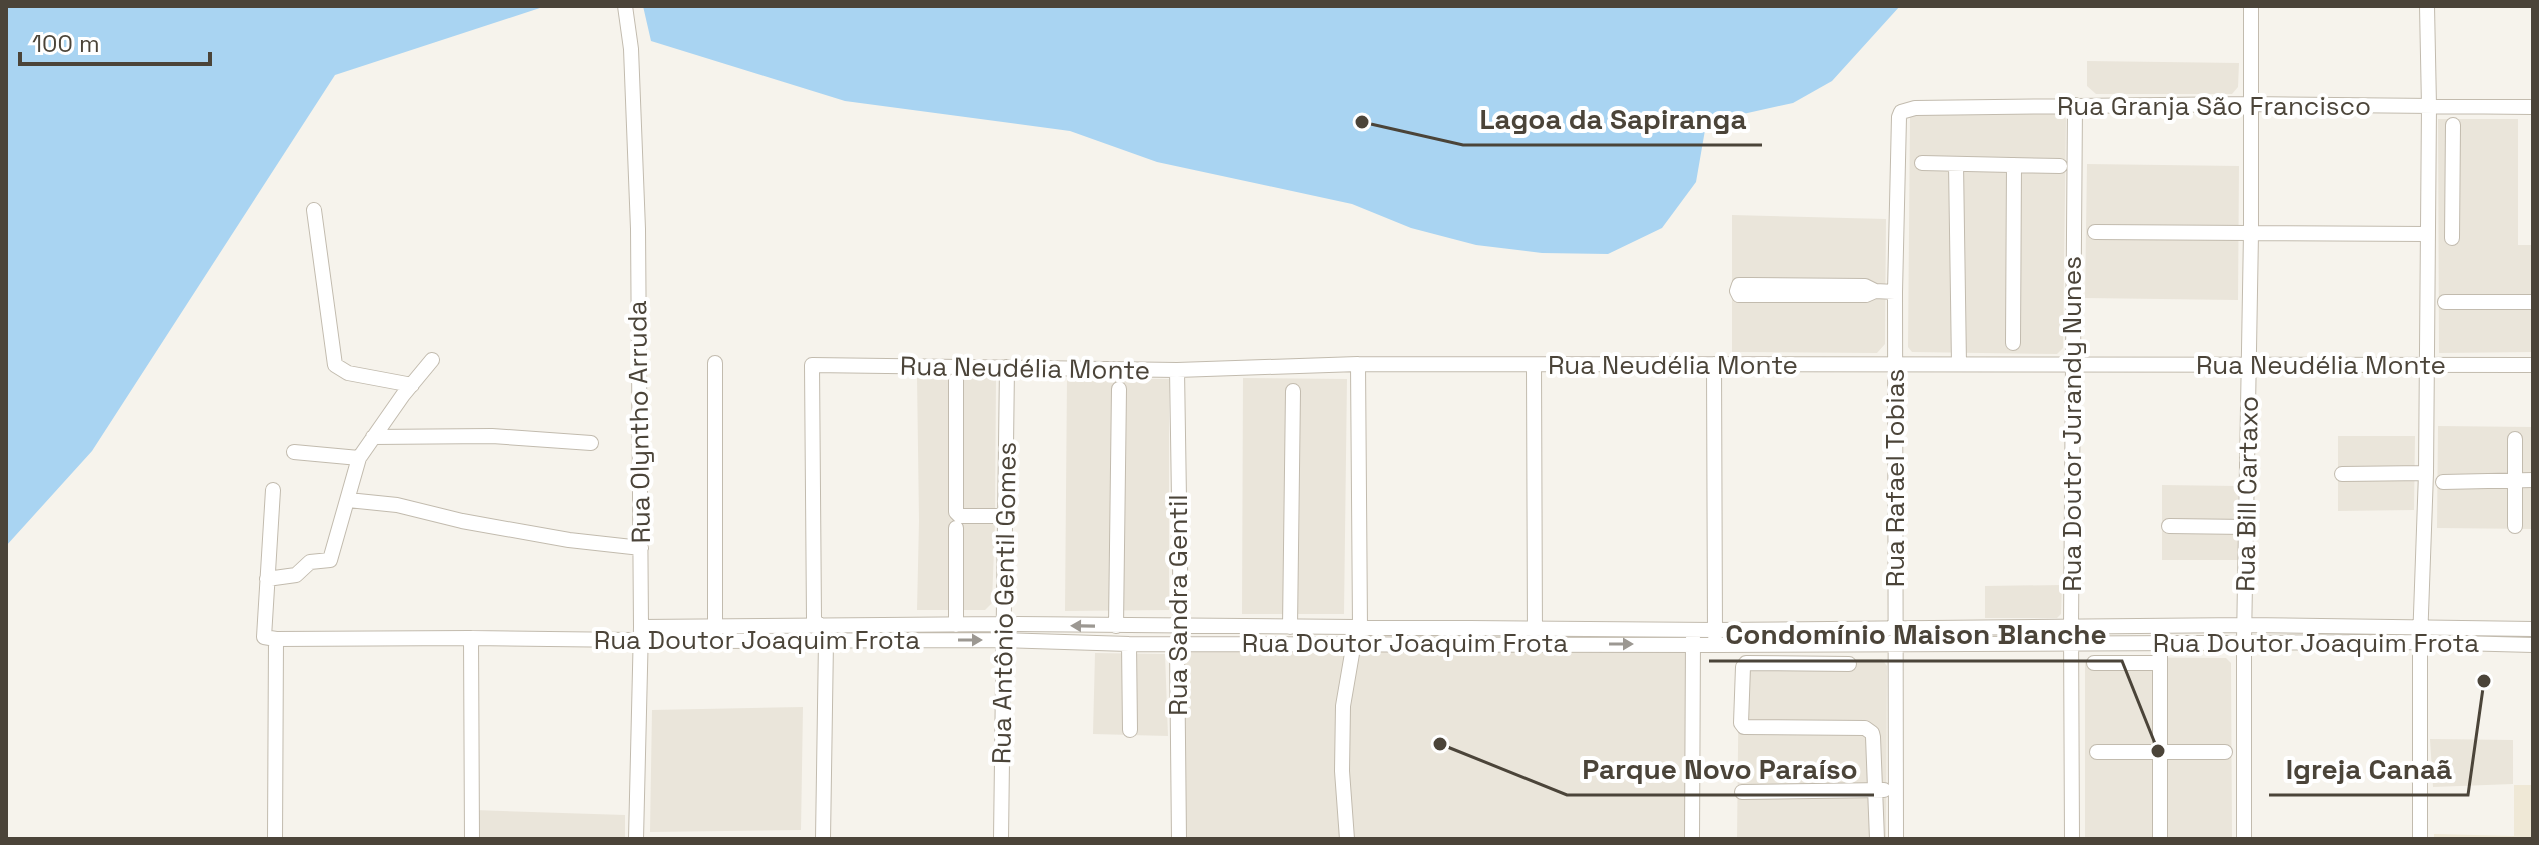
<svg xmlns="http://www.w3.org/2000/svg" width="2539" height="845" viewBox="0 0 2539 845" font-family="'Space Grotesk',sans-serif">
<rect width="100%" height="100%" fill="#f6f3ec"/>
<path fill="#eae5da" d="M 2087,61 L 2239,63 L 2238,87 L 2232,94 L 2096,94 L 2087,86 Z
M 2058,111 L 2066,119 L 2063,348 L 2057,354 L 1912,352 L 1908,347 L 1910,117 L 1917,112 Z
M 2438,119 L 2518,119 L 2518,245 L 2533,245 L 2533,352 L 2439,353 Z
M 2087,164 L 2239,166 L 2238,300 L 2085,298 Z
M 1732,215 L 1886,219 L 1885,344 L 1877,353 L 1732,352 Z
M 917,376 L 996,377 L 995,522 L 992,603 L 985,610 L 917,610 L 919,521 Z
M 1067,378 L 1169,379 L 1169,610 L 1065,611 Z
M 1243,378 L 1347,379 L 1344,614 L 1242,614 Z
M 2438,426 L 2533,427 L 2533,529 L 2437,528 Z
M 2338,436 L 2415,436 L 2414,510 L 2338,511 Z
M 2162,485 L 2238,486 L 2238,560 L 2162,560 Z
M 2062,585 L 2061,614 L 2057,618 L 1985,618 L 1985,586 Z
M 1180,643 L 1698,648 L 1695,839 L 1185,839 Z
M 1095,653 L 1165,654 L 1168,736 L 1093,734 Z
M 2091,657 L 2226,658 L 2231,663 L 2232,839 L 2085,839 L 2085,662 Z
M 1882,659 L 1887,666 L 1886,839 L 1737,839 L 1739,660 Z
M 803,707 L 801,830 L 650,832 L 652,710 Z
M 2430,739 L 2513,740 L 2513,784 L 2433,787 Z
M 474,810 L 625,815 L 625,839 L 475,839 Z"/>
<path fill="#efe8d6" d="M 2514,785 L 2533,785 L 2533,839 L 2434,839 L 2434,834 L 2514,836 Z"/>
<path fill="#a9d4f2" d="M 6,6 L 546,6 L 335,75 L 92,451 L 6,546 Z
M 643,6 L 1900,6 L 1832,81 L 1793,103 L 1743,114 L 1705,130 L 1696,182 L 1662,228 L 1608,254 L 1542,253 L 1476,245 L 1411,228 L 1352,204 L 1157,162 L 1070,131 L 845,101 L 651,41 Z"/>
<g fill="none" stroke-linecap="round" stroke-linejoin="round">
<g stroke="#c2bbae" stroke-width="16">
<path id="minor" d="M 625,6 L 631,49 L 638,229 L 641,627 L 636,839
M 1922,163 L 2060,166
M 1956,164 L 1959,364
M 314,210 L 335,365 L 348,373 L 412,385
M 2095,232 L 2427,234
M 2452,238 L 2453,125
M 1875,291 L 1866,295 L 1739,295 L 1737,291 L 1739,285 L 1750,285 L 1865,286 L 1875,291 L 1895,292
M 2445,302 L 2533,302
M 2013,343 L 2014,165
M 715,363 L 715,636
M 1714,364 L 1715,636
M 1534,366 L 1535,639
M 1177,370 L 1181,627 L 1177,644 L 1179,839
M 956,380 L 956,512 L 960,516 L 1006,516
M 373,437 L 492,436 L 591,443
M 294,452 L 359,458
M 2342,474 L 2426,473
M 2443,482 L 2533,480
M 273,490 L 264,637 L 276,639 L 471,638 L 715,641 L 1003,640 L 1129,644 L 1716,645 L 2420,642 L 2533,645
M 348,500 L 397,505 L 462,521 L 569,540 L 641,548
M 2169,526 L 2247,527
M 2515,526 L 2515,439
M 267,579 L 296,575 L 310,562 L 330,560 L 359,458 L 403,395 L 432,360
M 956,625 L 956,528
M 1116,626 L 1119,389
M 641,627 L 1003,624 L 1715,630 L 2245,625 L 2533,629
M 1290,627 L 1293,391
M 2160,635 L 2160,839
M 471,638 L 472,839
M 1129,644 L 1130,730
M 2094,663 L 2159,663
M 1849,664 L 1746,663 L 1743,667 L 1741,723 L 1744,727 L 1865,728 L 1872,733 L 1873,737 L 1877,839
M 2097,752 L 2225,752
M 1742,792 L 1884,790
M 275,839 L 276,639
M 823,839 L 826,641 L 821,627 L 814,620 L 812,365 L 1177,370 L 1358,364 L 2533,365
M 1001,839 L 1007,367
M 1347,839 L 1342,771 L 1343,706 L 1354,642 L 1360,627 L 1358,364
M 1692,839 L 1693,638
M 1896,839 L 1895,292 L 1899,117 L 1901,112 L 1915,108 L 2249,104 L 2533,107
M 2072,839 L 2071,627 L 2075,105
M 2244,839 L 2244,641 L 2251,233 L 2251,6
M 2420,839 L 2420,642 L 2426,473 L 2429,106 L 2427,6"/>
</g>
<use href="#minor" stroke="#fff" stroke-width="14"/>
</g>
<defs><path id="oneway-solid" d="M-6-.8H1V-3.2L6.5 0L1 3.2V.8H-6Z" transform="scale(2)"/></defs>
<g fill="#9c9892">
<use href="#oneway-solid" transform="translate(1083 626) rotate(-179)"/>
<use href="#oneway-solid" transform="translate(970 640)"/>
<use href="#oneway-solid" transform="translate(1621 644)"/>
</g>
<g text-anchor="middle" stroke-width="8" stroke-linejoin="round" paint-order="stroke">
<g font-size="26" fill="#4b4439" stroke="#fff">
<text x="2214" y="115">Rua Granja São Francisco</text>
<text x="1673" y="374">Rua Neudélia Monte</text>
<text x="2321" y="374">Rua Neudélia Monte</text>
<text transform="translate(1025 368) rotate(1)" y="9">Rua Neudélia Monte</text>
<text transform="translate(639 422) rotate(-91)" y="9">Rua Olyntho Arruda</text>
<text transform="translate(2072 424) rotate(-90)" y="9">Rua Doutor Jurandy Nunes</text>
<text transform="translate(1895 478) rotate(-90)" y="9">Rua Rafael Tobias</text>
<text transform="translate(2247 494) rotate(-89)" y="9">Rua Bill Cartaxo</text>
<text transform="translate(1004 603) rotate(-89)" y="9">Rua Antônio Gentil Gomes</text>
<text transform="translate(1178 605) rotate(-90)" y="9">Rua Sandra Gentil</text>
<text x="757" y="649">Rua Doutor Joaquim Frota</text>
<text x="1405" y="652">Rua Doutor Joaquim Frota</text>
<text x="2316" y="652">Rua Doutor Joaquim Frota</text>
</g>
</g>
<path fill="none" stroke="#4b4439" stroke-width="3" d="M1362 122L1463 145H1762M2158 751L2122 661H1709M2484 681L2468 795H2269M1440 744L1567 795H1874"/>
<g fill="#4b4439" stroke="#fff" stroke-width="3">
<circle cx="1362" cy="122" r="8"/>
<circle cx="2158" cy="751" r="8"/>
<circle cx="2484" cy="681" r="8"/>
<circle cx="1440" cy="744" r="8"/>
</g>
<g font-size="28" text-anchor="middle" font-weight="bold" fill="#4b4439" stroke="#fff" stroke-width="8" stroke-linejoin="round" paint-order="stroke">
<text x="1613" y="129">Lagoa da Sapiranga</text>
<text x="1916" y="644">Condomínio Maison Blanche</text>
<text x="2369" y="779">Igreja Canaã</text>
<text x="1720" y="779">Parque Novo Paraíso</text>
</g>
<rect width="2539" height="845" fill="none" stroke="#4b4439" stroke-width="16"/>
<path d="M20 52v12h190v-12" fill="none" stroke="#4b4439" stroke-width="4"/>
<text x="32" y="52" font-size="24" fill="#4b4439" stroke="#ffffff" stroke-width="6" paint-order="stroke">100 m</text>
</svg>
